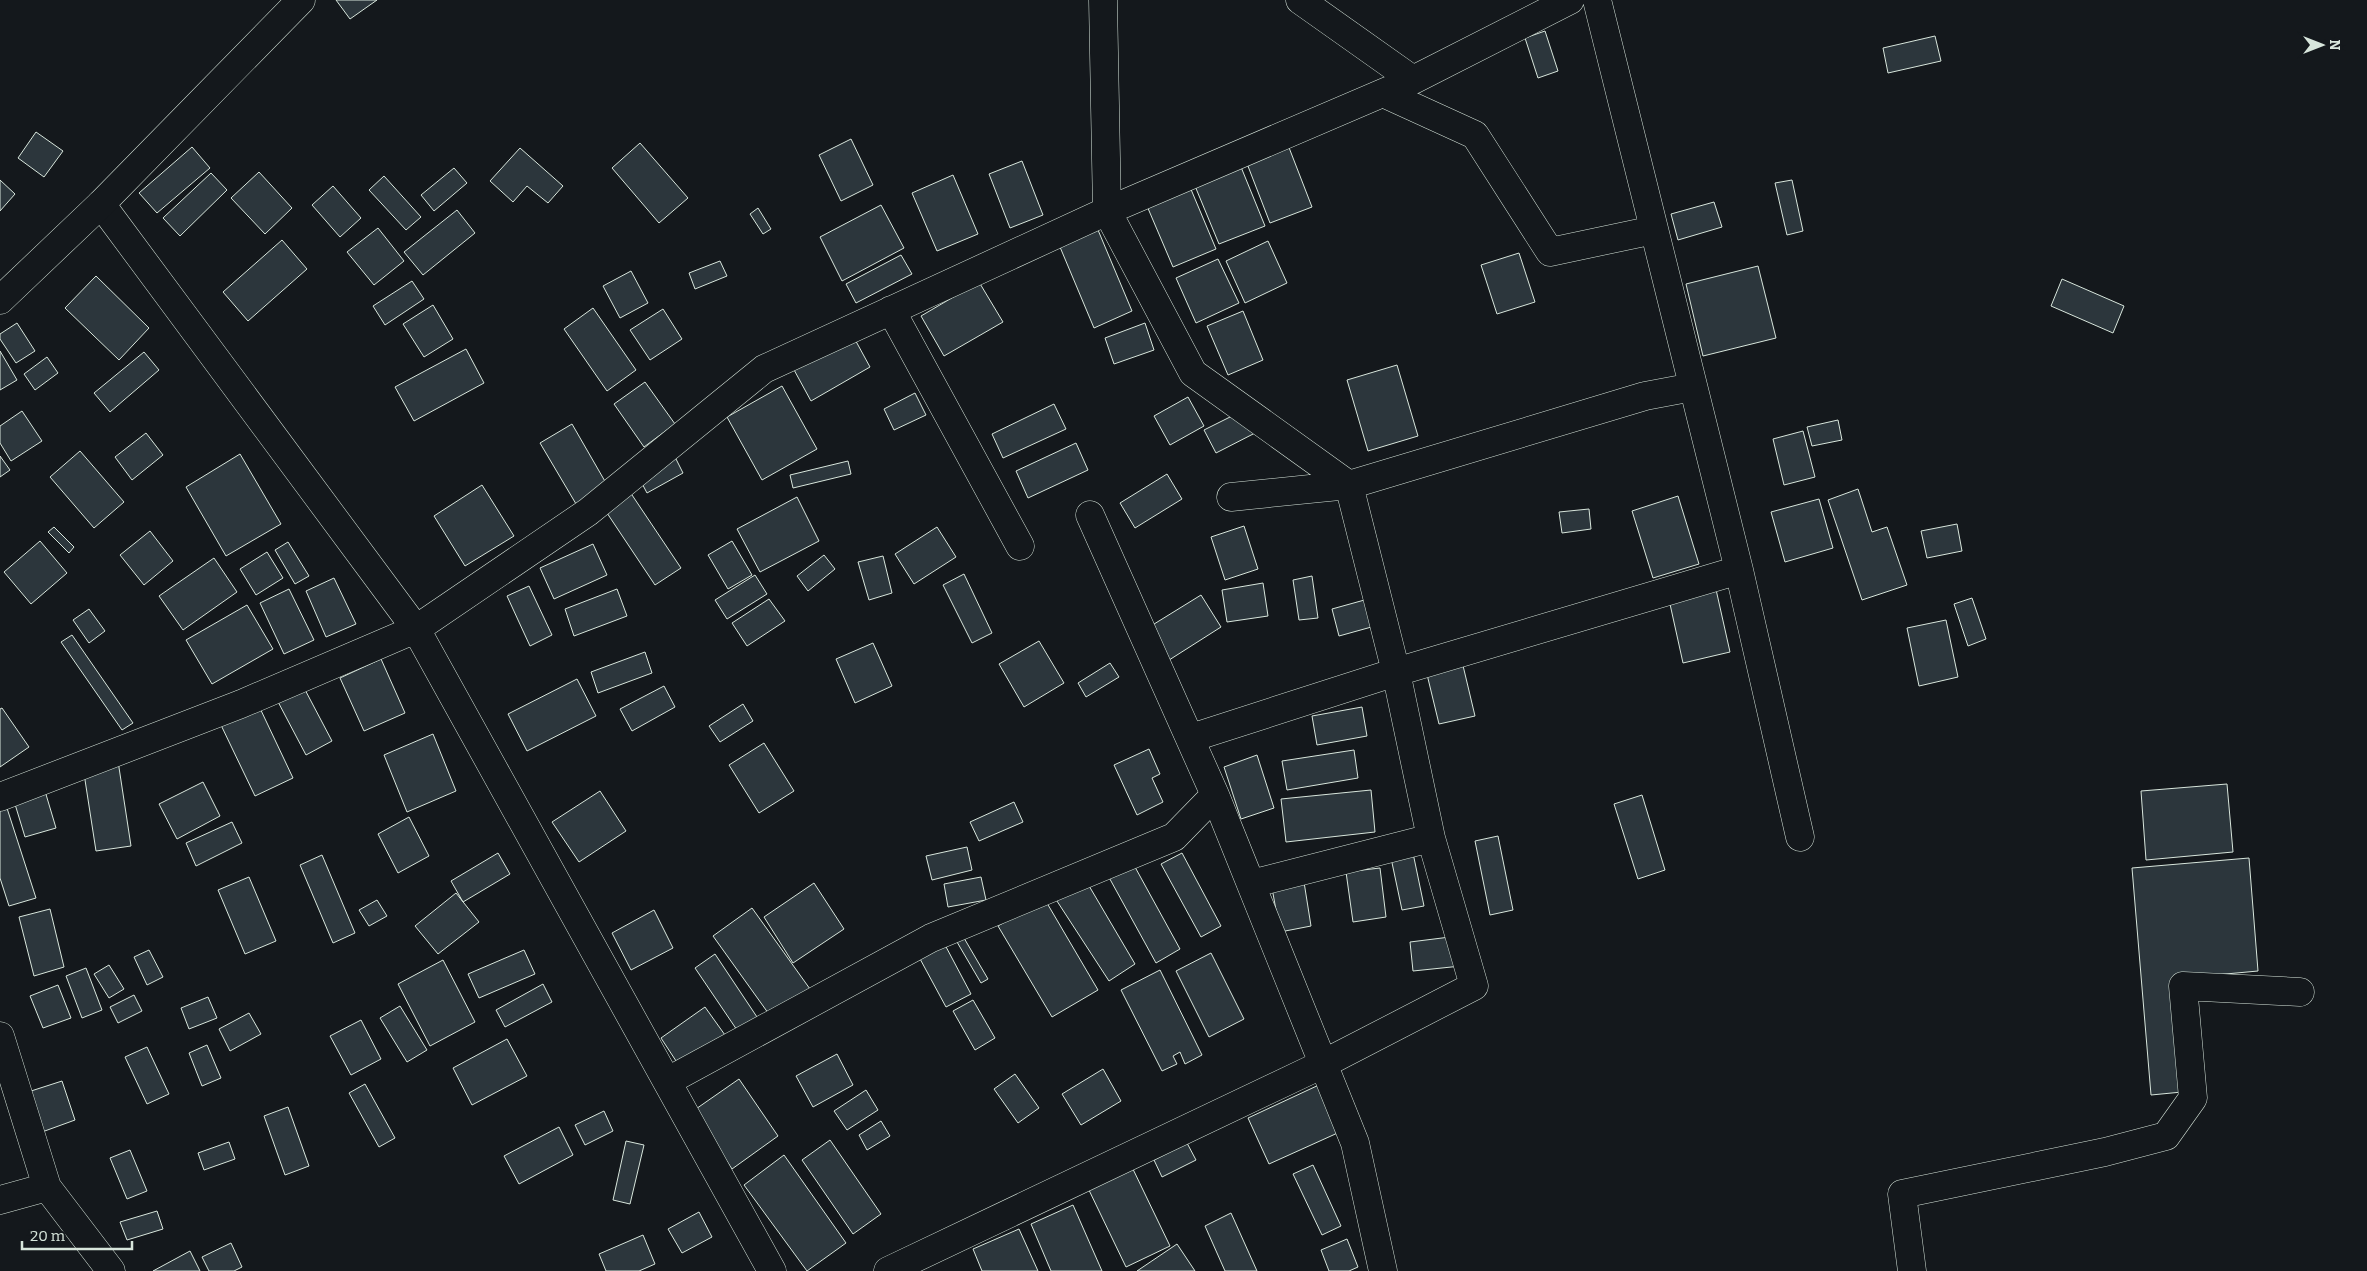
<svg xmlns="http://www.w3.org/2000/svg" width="2367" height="1271" viewBox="0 0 2367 1271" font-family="Bitter,serif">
<rect width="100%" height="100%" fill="#14181c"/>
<path fill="#2c363c" stroke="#d8e6dc" d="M 336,0 L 377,0 L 350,19 Z
M 1545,31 L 1558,71 L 1538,78 L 1525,38 Z
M 1935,36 L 1941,61 L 1888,73 L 1883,48 Z
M 36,132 L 63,151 L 44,177 L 18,158 Z
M 851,139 L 873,185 L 841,201 L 819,155 Z
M 640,143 L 688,198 L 659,223 L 612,168 Z
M 1288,145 L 1312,207 L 1270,223 L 1246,161 Z
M 192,147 L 210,168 L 157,213 L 139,193 Z
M 520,148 L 563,186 L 548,203 L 527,186 L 513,202 L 490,181 Z
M 1022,161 L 1043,215 L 1010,228 L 989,174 Z
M 1241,167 L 1265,226 L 1219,244 L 1195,186 Z
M 454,168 L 467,183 L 434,211 L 421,195 Z
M 259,172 L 292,208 L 265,234 L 231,198 Z
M 211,173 L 227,190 L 180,236 L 163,218 Z
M 953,175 L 978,234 L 937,251 L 912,193 Z
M 384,176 L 421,217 L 406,230 L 369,190 Z
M 0,180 L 15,194 L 0,211 Z
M 1792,180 L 1803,231 L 1787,235 L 1775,183 Z
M 333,186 L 361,218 L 340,237 L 312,205 Z
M 1190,187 L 1216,249 L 1173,267 L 1147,206 Z
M 1714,202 L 1722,227 L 1678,240 L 1671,214 Z
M 881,205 L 904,248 L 842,281 L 820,237 Z
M 758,208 L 771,229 L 763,234 L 750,214 Z
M 457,210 L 475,233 L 423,275 L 404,252 Z
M 378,228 L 404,261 L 374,285 L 347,252 Z
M 1098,230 L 1132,311 L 1094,328 L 1060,247 Z
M 282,240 L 307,269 L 248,321 L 223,292 Z
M 1268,241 L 1287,283 L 1245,303 L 1226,261 Z
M 1519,253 L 1535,302 L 1497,314 L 1481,265 Z
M 901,255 L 912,274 L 856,303 L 846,284 Z
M 1218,259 L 1239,303 L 1196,323 L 1176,278 Z
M 720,261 L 727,276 L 695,289 L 689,273 Z
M 1758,266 L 1776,338 L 1703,356 L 1686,284 Z
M 631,271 L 648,303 L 620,318 L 603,286 Z
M 96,276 L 149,328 L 119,360 L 65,308 Z
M 2062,279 L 2124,306 L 2113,333 L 2051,306 Z
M 412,281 L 424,299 L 385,325 L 373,306 Z
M 979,282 L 1003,322 L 944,356 L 921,316 Z
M 433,305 L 453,339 L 424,357 L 403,324 Z
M 593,308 L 636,370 L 607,391 L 564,329 Z
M 663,309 L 682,339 L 650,360 L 630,330 Z
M 1243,311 L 1263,360 L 1228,375 L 1207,326 Z
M 17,323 L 35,351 L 16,363 L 0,339 L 0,334 Z
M 1145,323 L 1154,350 L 1114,364 L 1105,338 Z
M 852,334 L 870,367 L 811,401 L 793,368 Z
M 466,349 L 484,383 L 414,421 L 395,387 Z
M 0,351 L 17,380 L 0,390 Z
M 144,352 L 159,370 L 110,412 L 94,393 Z
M 47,357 L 58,373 L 35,390 L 24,374 Z
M 1397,365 L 1418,436 L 1368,451 L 1347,380 Z
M 645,382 L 675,424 L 644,447 L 614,404 Z
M 782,386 L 817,449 L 762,480 L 727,417 Z
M 915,393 L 926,415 L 894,430 L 884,409 Z
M 1188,397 L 1204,426 L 1170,445 L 1154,416 Z
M 1054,404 L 1066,429 L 1003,458 L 992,434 Z
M 1246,409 L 1257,432 L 1216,453 L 1204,430 Z
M 22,411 L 42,441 L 11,461 L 0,443 L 0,426 Z
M 1838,420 L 1842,440 L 1812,446 L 1807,427 Z
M 572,424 L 610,490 L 579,509 L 540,443 Z
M 1803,431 L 1815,477 L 1784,485 L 1773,439 Z
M 146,433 L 163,455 L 132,480 L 115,457 Z
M 1076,443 L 1088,470 L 1028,498 L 1016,471 Z
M 80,451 L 124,502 L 94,528 L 50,477 Z
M 672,451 L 683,473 L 647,493 L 636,472 Z
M 240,454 L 281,524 L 226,556 L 186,487 Z
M 0,456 L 10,470 L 0,477 Z
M 848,461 L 851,474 L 793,488 L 790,475 Z
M 1167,474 L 1182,499 L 1135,528 L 1120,503 Z
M 482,485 L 514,536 L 465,566 L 434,516 Z
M 1858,489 L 1872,532 L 1887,527 L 1907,585 L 1862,600 L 1828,500 Z
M 630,492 L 681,568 L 655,585 L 605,510 Z
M 1678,496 L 1699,564 L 1653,578 L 1632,511 Z
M 797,497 L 819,541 L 760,572 L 737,529 Z
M 1819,499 L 1833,548 L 1785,562 L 1771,512 Z
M 1589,509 L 1591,529 L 1562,533 L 1559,512 Z
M 1957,524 L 1962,551 L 1927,558 L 1921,531 Z
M 1244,526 L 1258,569 L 1225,580 L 1211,537 Z
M 54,527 L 74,547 L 69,553 L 48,532 Z
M 937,527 L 956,557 L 914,584 L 895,554 Z
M 150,531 L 173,561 L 144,585 L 120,555 Z
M 40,541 L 67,573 L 31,604 L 4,572 Z
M 732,541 L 752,575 L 728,589 L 708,555 Z
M 288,542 L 309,576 L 295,584 L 275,550 Z
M 593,544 L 607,575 L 554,599 L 540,568 Z
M 267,552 L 283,578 L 256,595 L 240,569 Z
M 824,555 L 835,569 L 808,591 L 797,576 Z
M 883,556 L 892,593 L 869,600 L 858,562 Z
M 214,558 L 237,592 L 183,630 L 159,596 Z
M 964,574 L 992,633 L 972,643 L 943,585 Z
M 755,575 L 767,594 L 727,619 L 715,600 Z
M 1312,576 L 1318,618 L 1299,620 L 1293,580 Z
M 334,578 L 356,624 L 326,637 L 306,591 Z
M 1263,583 L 1268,616 L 1227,622 L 1222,590 Z
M 1715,585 L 1730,652 L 1683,663 L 1668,595 Z
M 529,586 L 552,635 L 530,646 L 507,596 Z
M 289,589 L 314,640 L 284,654 L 260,603 Z
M 617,589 L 627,616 L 574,636 L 565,609 Z
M 1201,595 L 1221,627 L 1166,662 L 1146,629 Z
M 1972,598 L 1986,639 L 1968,646 L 1954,604 Z
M 769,599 L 785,621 L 747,646 L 732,623 Z
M 1368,599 L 1375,626 L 1339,636 L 1332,609 Z
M 247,605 L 273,649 L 212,684 L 186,640 Z
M 89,609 L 105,631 L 89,643 L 73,620 Z
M 1946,620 L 1958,677 L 1919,686 L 1907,628 Z
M 72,635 L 133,723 L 122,730 L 61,642 Z
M 1039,641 L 1064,683 L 1024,707 L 999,664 Z
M 873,643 L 892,686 L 855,703 L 836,659 Z
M 645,652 L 652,673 L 598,693 L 591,672 Z
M 1460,653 L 1475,716 L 1439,724 L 1424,662 Z
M 381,659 L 405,713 L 364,731 L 340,678 Z
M 1110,663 L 1119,677 L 1086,697 L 1078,683 Z
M 577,679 L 596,716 L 527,751 L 508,714 Z
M 302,684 L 332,741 L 306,755 L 276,698 Z
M 664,686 L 675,707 L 632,731 L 620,709 Z
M 258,704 L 293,778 L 255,796 L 220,723 Z
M 743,704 L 753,721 L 720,742 L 709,726 Z
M 1362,707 L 1367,736 L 1317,745 L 1312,716 Z
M 2,708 L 29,747 L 0,767 L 0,709 Z
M 433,734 L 456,791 L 407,812 L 384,755 Z
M 764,743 L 794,791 L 759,813 L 729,765 Z
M 1149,749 L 1160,774 L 1152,778 L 1163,802 L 1137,815 L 1114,765 Z
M 1354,750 L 1358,778 L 1287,790 L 1282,761 Z
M 1257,755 L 1274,808 L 1241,819 L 1224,767 Z
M 118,761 L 131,846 L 96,851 L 83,767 Z
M 42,781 L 56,828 L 25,837 L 11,791 Z
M 203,782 L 220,816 L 177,839 L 159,804 Z
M 2227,784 L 2233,852 L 2146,860 L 2141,791 Z
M 1371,790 L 1375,832 L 1286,842 L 1281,799 Z
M 600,791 L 626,831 L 579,862 L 552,822 Z
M 1642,795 L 1665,870 L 1638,879 L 1614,804 Z
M 5,802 L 36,898 L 9,906 L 0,878 L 0,804 Z
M 1014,802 L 1023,822 L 979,841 L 970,822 Z
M 409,817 L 429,856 L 398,873 L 378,834 Z
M 232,822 L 242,843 L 196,866 L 186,843 Z
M 1498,836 L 1513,910 L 1490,915 L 1475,841 Z
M 967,847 L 972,870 L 932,880 L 926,856 Z
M 1124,847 L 1180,949 L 1156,963 L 1100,861 Z
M 498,853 L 510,874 L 463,902 L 451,881 Z
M 1182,853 L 1221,926 L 1201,937 L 1161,864 Z
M 1413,853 L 1424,906 L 1402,910 L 1391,858 Z
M 322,855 L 355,933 L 333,943 L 300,865 Z
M 2249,858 L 2258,971 L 2172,979 L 2182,1092 L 2151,1095 L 2132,868 Z
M 1380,868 L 1386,917 L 1353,922 L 1346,872 Z
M 249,877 L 276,941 L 245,954 L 218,890 Z
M 981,877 L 986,900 L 948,907 L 944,884 Z
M 1085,879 L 1135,964 L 1109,981 L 1055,898 Z
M 1304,882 L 1311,926 L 1280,932 L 1272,888 Z
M 814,883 L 844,929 L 793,963 L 764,917 Z
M 456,893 L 479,922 L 438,954 L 415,926 Z
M 1044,898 L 1098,990 L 1052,1017 L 998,926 Z
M 377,900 L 387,916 L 369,926 L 359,910 Z
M 752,908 L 810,989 L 771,1017 L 713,936 Z
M 50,909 L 64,967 L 34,976 L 19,917 Z
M 654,910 L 673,948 L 631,970 L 612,933 Z
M 1458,936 L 1461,966 L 1413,971 L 1410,942 Z
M 964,938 L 988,979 L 981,983 L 957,942 Z
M 944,943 L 971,994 L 946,1007 L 919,957 Z
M 149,950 L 163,977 L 147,985 L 134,957 Z
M 524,950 L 535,974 L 479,998 L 468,974 Z
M 1211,953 L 1244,1019 L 1209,1037 L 1176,971 Z
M 715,954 L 759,1020 L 739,1033 L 695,968 Z
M 443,960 L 475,1022 L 430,1046 L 398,984 Z
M 109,965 L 124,989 L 109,998 L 94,974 Z
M 86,968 L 102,1010 L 82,1018 L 66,976 Z
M 1160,970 L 1202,1055 L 1185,1064 L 1180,1052 L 1173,1056 L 1177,1064 L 1162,1071 L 1121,990 Z
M 543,984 L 552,1002 L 505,1027 L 496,1010 Z
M 58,985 L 71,1018 L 43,1028 L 30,996 Z
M 134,995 L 142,1011 L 118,1023 L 110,1007 Z
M 208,997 L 217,1018 L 189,1029 L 181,1008 Z
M 973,1000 L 995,1038 L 975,1050 L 953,1011 Z
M 400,1006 L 427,1050 L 407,1062 L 380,1018 Z
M 705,1007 L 725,1035 L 680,1067 L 661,1038 Z
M 249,1013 L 261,1034 L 230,1051 L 219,1029 Z
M 361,1020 L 381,1059 L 351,1075 L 330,1036 Z
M 507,1039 L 527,1076 L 472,1105 L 453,1068 Z
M 207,1045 L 221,1078 L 202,1086 L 189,1053 Z
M 147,1047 L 169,1094 L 147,1104 L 125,1057 Z
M 837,1054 L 853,1085 L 813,1107 L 796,1076 Z
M 1103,1069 L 1121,1101 L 1081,1125 L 1062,1094 Z
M 1015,1074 L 1039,1108 L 1018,1123 L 994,1089 Z
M 739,1079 L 778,1136 L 732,1169 L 693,1111 Z
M 62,1081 L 75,1120 L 42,1132 L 28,1092 Z
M 365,1084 L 395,1138 L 379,1147 L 349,1093 Z
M 1321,1084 L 1342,1131 L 1269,1164 L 1248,1118 Z
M 866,1090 L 878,1110 L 847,1130 L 834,1111 Z
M 288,1107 L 309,1166 L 285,1175 L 264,1116 Z
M 604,1111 L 613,1131 L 585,1145 L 575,1125 Z
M 881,1121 L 890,1136 L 867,1150 L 859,1135 Z
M 559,1127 L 573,1155 L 519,1184 L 504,1156 Z
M 830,1140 L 881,1214 L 853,1234 L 802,1160 Z
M 626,1141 L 644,1145 L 630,1204 L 613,1200 Z
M 229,1142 L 235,1159 L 204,1170 L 198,1153 Z
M 1187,1143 L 1196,1160 L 1162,1177 L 1154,1160 Z
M 130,1150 L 147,1191 L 127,1199 L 110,1158 Z
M 784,1155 L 846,1243 L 807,1271 L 744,1185 Z
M 1131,1165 L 1170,1246 L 1126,1267 L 1087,1186 Z
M 1313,1165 L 1341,1226 L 1322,1235 L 1293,1174 Z
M 1073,1205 L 1102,1271 L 1051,1271 L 1031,1224 Z
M 157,1211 L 163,1229 L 127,1240 L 120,1222 Z
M 699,1212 L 712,1237 L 682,1253 L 668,1229 Z
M 1231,1213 L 1257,1271 L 1225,1271 L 1205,1226 Z
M 1019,1229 L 1038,1271 L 982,1271 L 973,1249 Z
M 643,1235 L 655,1264 L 639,1271 L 606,1271 L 599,1254 Z
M 1347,1239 L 1358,1267 L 1349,1271 L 1329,1271 L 1321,1250 Z
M 231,1243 L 242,1267 L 234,1271 L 209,1271 L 202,1257 Z
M 1177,1244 L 1195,1271 L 1137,1271 Z
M 190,1251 L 200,1271 L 153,1271 Z"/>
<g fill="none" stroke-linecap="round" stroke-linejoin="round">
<g stroke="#d8e6dc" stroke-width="29">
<path id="minor" d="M 1103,0 L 1107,211 L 1193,373 L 1349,485 L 1231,497
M 1300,0 L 1413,80
M 1597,0 L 1739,570 L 1800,837
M 1383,93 L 1475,135 L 1550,252 L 1654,230
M 101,204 L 416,629 L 588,512 L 764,369 L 1107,211 L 1413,80 L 1570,0
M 891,310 L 1020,546
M 1090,515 L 1215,795
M 1191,738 L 1396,672 L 1739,570
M 0,797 L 241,704 L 416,629 L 772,1271
M 1251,884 L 1431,838
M 0,1036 L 47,1187
M 668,1081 L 931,938 L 1174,837 L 1215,795 L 1355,1143 L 1383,1271
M 0,1200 L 47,1187 L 111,1271
M 888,1271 L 1323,1064 L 1474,986 L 1431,838 L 1396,672 L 1349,485 L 1645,396 L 1693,387
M 1912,1271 L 1902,1194 L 2105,1152 L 2166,1136 L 2193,1098 L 2183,986 L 2300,992"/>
</g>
<g stroke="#d8e6dc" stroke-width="29">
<path id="highway" d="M 0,300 L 101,204 L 301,0"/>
</g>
<use href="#minor" stroke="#14181c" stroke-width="28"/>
<use href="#highway" stroke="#14181c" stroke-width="28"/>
</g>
<g transform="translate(2322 45) rotate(90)" stroke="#14181c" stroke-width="4" paint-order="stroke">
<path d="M0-4L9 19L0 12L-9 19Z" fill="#d8e6dc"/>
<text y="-8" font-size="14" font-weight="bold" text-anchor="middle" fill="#d8e6dc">N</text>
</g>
<path d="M22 1241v8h110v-8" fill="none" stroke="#d8e6dc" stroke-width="2.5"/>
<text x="30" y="1241" font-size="15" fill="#d8e6dc" stroke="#14181c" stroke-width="4" paint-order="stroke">20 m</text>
</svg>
